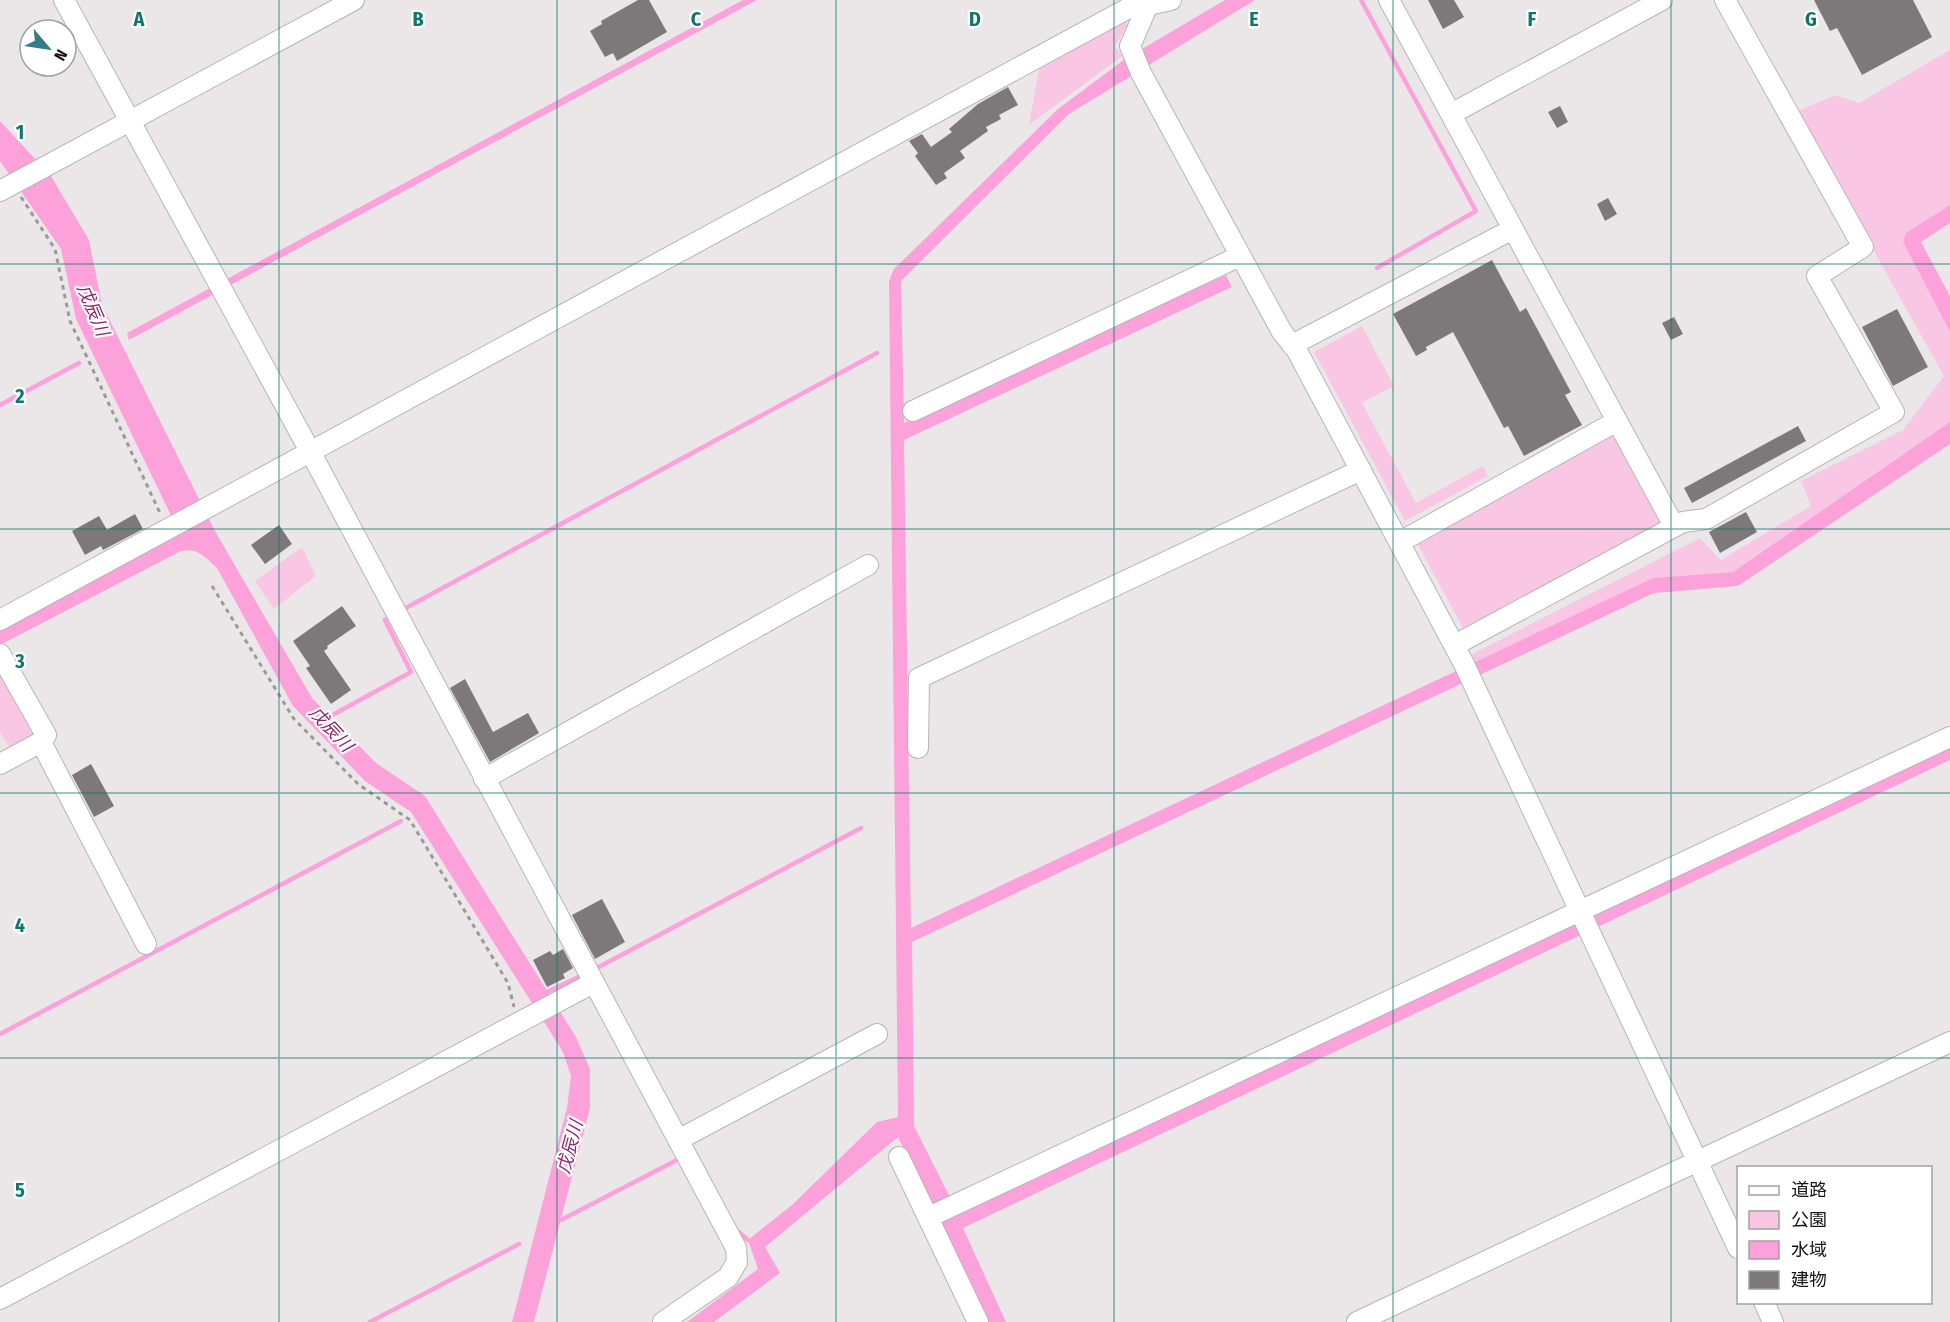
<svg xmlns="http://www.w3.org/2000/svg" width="1950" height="1322" viewBox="0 0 1950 1322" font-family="'Fira Sans Condensed','Noto Sans JP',sans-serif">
<rect width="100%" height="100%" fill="#ebe7e9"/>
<path fill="#f9c7e4" d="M 1121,19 L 1128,24 L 1115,46 L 1122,56 L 1029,125 L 1040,64 Z
M 1950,50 L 1950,205 L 1906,233 L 1903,242 L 1950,332 L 1950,422 L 1733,572 L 1653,578 L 1475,662 L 1472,654 L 1700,538 L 1721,560 L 1811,506 L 1801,481 L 1903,430 L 1944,376 L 1796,112 L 1835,95 L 1859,103 Z
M 1362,326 L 1394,386 L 1362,403 L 1416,503 L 1483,466 L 1488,476 L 1405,521 L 1314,352 Z
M 1613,436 L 1663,529 L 1463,628 L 1417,543 Z
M 302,547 L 316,576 L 274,609 L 255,581 Z
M 0,665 L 37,735 L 11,750 L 0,732 Z"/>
<path fill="#fda1da" d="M 743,0 L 757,0 L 129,340 L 127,333 Z
M 1225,0 L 1255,0 L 1069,114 L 901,281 L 904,423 L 1226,275 L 1232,287 L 904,440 L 911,928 L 1653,578 L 1733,572 L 1950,422 L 1950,444 L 1738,586 L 1654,593 L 912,942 L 914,1126 L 957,1211 L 1950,744 L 1950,760 L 963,1228 L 1006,1322 L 988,1322 L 898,1137 L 765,1247 L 780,1273 L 714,1322 L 687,1322 L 758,1269 L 748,1240 L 792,1205 L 877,1122 L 898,1117 L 889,281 L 894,269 L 1058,109 L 1125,59 Z
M 0,121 L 51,176 L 89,240 L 102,305 L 215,531 L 312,698 L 376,763 L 425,796 L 576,1037 L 590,1069 L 590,1108 L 534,1322 L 512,1322 L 567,1108 L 571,1076 L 563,1052 L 411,812 L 365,781 L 293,706 L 217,568 C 205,557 196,546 179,552 L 0,645 L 0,629 L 179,532 L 76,319 L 61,249 L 0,161 Z
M 1950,205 L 1950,223 L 1921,242 L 1950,296 L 1950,332 L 1903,242 L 1906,233 Z"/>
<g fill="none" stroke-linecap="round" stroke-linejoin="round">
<path stroke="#fda1da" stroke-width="4.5" d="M 1361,0 L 1476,211 L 1377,268
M 0,405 L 79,363
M 402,610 L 877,353
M 327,718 L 411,672 L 385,620 L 392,616
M 593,970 L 861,828
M 545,993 L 585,974
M 0,1034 L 401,821
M 561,1220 L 675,1161
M 734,1228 L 748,1240
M 370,1322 L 519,1244"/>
</g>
<path fill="#7d797b" d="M 638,0 L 649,0 L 667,32 L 617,61 L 613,53 L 605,57 L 590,31 L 602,24 L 601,21 Z
M 1428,0 L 1454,0 L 1464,17 L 1443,29 Z
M 1814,0 L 1913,0 L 1932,37 L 1862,75 L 1837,28 L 1830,31 Z
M 1008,87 L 1018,105 L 999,115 L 1001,119 L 986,127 L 988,131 L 960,151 L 965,158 L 944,173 L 947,178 L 936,185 L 915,156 L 918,153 L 909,141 L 922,134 L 931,147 L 952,132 L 949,129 L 978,104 Z
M 1560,106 L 1568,122 L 1557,128 L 1548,112 Z
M 1608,198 L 1617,214 L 1605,221 L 1597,204 Z
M 1492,260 L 1520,312 L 1526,308 L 1571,392 L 1565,395 L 1582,425 L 1524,456 L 1508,426 L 1504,428 L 1453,332 L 1426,347 L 1427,350 L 1416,356 L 1393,314 Z
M 1897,309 L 1928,367 L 1893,386 L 1862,327 Z
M 1674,317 L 1683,334 L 1671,340 L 1662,323 Z
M 1798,426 L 1806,441 L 1692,503 L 1684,488 Z
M 1746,512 L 1757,532 L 1720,553 L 1709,532 Z
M 135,514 L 143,529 L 103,550 L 101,546 L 85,555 L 72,531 L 99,516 L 107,530 Z
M 279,525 L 292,544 L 265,564 L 251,545 Z
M 342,606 L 356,626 L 327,646 L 328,648 L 324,651 L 351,690 L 331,704 L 306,668 L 310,666 L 293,641 Z
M 465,679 L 493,732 L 528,713 L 539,733 L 490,762 L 450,688 Z
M 91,764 L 114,806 L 94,817 L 72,775 Z
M 602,899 L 625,942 L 595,959 L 572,915 Z
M 563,949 L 573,968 L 563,974 L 565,978 L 547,987 L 533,960 L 550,951 L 553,955 Z"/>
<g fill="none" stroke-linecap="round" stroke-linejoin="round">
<g stroke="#b8b4b6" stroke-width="22">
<path id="minor" d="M 64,0 L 311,453 L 736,1248 L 737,1262 L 728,1277 L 663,1322
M 1150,0 L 1130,46 L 1141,73 L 1282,332 L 1296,349 L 1464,664 L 1738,1248
M 1389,0 L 1674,526
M 1451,114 L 1662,0
M 0,191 L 354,0
M 1292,345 L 1513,229
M 913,411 L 1240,256
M 1400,542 L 1617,421
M 0,620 L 1136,4 L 1148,5 L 1171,0
M 1455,645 L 1683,522 L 1706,519 L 1894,412 L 1817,276 L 1863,247 L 1725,0
M 0,654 L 46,735 L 41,742 L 0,764
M 41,742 L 146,944
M 918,748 L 919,678 L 1361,470
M 484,779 L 868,565
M 678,1140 L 877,1034
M 899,1157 L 978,1322
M 929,1217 L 1950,737
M 0,1299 L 593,983
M 1764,1302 L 1773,1322
M 1357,1322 L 1950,1042"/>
</g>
<path stroke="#9c999b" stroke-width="3" stroke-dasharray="4.5 4.5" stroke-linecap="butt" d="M 21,197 L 55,249 L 70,321 L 160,513
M 212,586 L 294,719 L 358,784 L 410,820 L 508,983 L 514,1007"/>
<use href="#minor" stroke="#fff" stroke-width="20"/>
</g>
<path fill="none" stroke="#0f766e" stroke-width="1.5" stroke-opacity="0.55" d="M 279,0 L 279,1322M 557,0 L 557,1322M 836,0 L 836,1322M 1114,0 L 1114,1322M 1393,0 L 1393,1322M 1671,0 L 1671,1322M 0,264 L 1950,264M 0,529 L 1950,529M 0,793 L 1950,793M 0,1058 L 1950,1058"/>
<g text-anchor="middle" stroke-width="4.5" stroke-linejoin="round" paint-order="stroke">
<g font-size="18" font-style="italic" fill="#8c246d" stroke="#fff">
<text transform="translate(93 310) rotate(67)" y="6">戊辰川</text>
<text transform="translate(331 729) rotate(47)" y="6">戊辰川</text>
<text transform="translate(570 1147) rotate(-75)" y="6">戊辰川</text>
</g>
</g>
<g font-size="20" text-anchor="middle" font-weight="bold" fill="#0f766e" stroke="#fff" stroke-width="4.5" stroke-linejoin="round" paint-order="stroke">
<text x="139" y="26">A</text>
<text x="418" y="26">B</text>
<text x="696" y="26">C</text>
<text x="975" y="26">D</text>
<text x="1254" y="26">E</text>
<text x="1532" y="26">F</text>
<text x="1811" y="26">G</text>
<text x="20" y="139">1</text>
<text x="20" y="403">2</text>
<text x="20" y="668">3</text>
<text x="20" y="932">4</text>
<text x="20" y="1197">5</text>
</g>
<rect x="1737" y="1166" width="195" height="138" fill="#ffffff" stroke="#a2a1a2" stroke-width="1.5"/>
<rect x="1749" y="1186" width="30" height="9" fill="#ffffff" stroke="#a2a1a2" stroke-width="1.5"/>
<text x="1791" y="1196" font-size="18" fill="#161516">道路</text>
<rect x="1749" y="1211" width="30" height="18" fill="#f9c7e4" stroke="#a2a1a2" stroke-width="1.5"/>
<text x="1791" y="1226" font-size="18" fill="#161516">公園</text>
<rect x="1749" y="1241" width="30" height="18" fill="#fda1da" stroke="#a2a1a2" stroke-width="1.5"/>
<text x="1791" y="1256" font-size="18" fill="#161516">水域</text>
<rect x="1749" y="1271" width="30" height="18" fill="#7d797b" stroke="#a2a1a2" stroke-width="1.5"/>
<text x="1791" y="1286" font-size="18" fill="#161516">建物</text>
<g transform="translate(48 48) rotate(119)"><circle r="28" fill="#ffffff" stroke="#a2a1a2" stroke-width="1.5"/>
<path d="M0-4.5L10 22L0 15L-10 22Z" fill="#357d86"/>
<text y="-9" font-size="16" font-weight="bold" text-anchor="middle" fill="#161516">N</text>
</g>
</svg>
